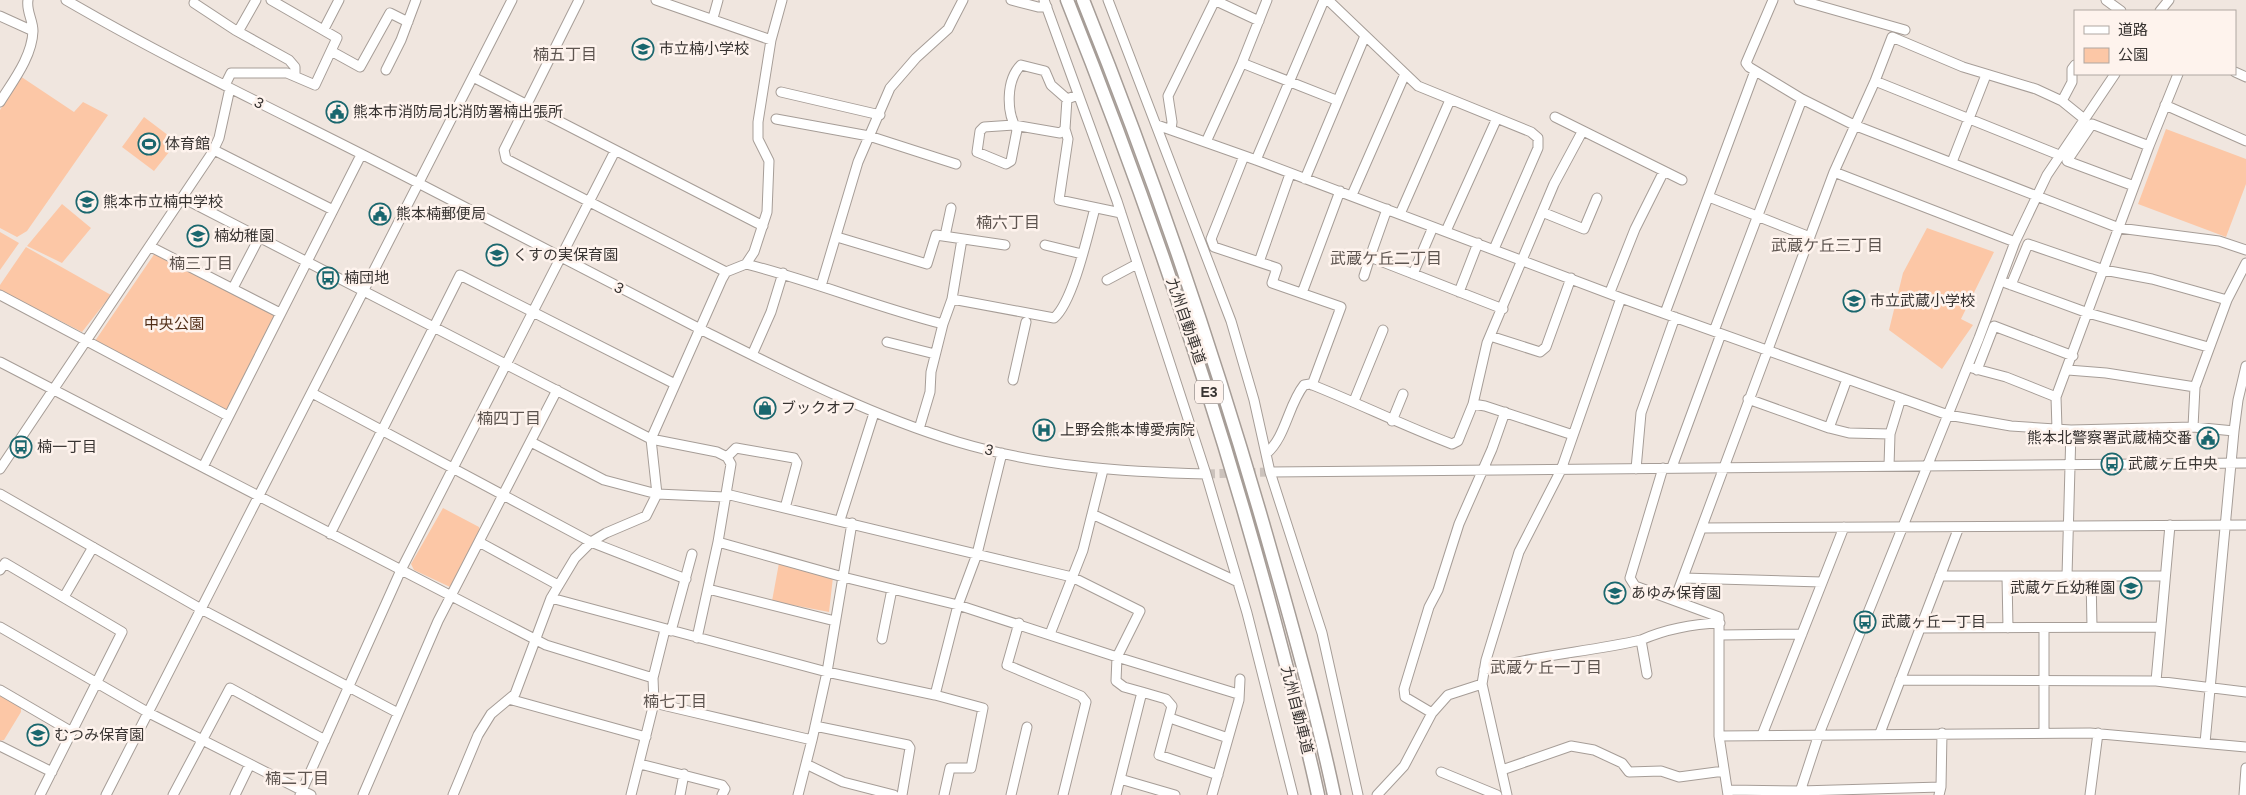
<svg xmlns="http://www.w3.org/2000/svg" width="2246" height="795" viewBox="0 0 2246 795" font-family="Helvetica,'Noto Sans JP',sans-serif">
<rect width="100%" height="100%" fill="#f0e6df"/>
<path fill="#fcc7a6" d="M 20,76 L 74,112 L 83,102 L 108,115 L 27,231 L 17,237 L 0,228 L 0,110 Z
M 144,117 L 177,142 L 154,171 L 122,147 Z
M 2166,129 L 2246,159 L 2246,184 L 2226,237 L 2138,204 Z
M 62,204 L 91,228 L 62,263 L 27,246 Z
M 1927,228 L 1994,252 L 1961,319 L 1973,325 L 1942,369 L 1889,330 L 1903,273 Z
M 0,232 L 19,243 L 0,270 Z
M 26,247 L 111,295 L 82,332 L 0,290 L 0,285 Z
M 155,253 L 273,314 L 274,318 L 227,409 L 224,410 L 97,345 L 95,341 Z
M 443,508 L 479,527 L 481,536 L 454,585 L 450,587 L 414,570 L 411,564 Z
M 779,563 L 833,577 L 829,612 L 772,601 Z
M 0,695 L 21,707 L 21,712 L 4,740 L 0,741 Z"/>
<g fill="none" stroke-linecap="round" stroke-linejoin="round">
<path stroke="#cbc2bc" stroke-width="9" stroke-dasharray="9 4.5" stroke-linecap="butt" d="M 1206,474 L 1270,472"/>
<g stroke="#a69d97" stroke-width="11">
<path id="minor" d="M 66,0 C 181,67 303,123 422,185 C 516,234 610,283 706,332 C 788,373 869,415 958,442 C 1038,466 1122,472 1206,474
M 579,0 L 504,150 L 506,159 L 726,272
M 656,0 L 771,40
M 1011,0 L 1038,7 L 1047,7
M 1044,0 L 1117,201 L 1206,474 L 1247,613 L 1293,795
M 1108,0 L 1231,321 L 1254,400 L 1270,472 L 1322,633 L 1358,795
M 1214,0 L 1259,21
M 1328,0 L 1418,86 L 1531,132 L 1538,138 L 1538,148 L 1494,249
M 1773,0 L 1746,63 L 1749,67 L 1802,99 L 1854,125 L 2119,228 L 2219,241 L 2246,250
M 1799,0 L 1905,30
M 2106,0 L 2121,11
M 194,3 L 235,30 L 289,60 L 295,67 L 295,74
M 2160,11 L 2169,0
M 0,16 L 33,31
M 713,18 L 718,0
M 324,29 L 339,0
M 239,30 L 256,0
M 331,51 L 360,67 L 390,13 L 408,22
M 1242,63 L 1336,100
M 386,70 L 401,40 L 416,0
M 2235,72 L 2246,77
M 473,77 L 763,226
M 1875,81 L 2059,155
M 225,85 L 231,73 L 287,73 L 315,85 L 337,38 L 271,0
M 781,92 L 880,115
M 1067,99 L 1051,85 L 1045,71 L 1021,65 C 1006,80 1006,112 1017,130 L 1011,161 L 1006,164 L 977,152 L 980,131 L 984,127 L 1014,125 L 1060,133 L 1065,129 L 1067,99 L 1078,95
M 2062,101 L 2072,82 L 2072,69 L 2075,65
M 0,102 C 13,81 32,57 33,31 C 33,20 26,11 28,0
M 2165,105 L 2246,141
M 1555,117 L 1682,180
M 776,119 L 869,136 L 956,164
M 1157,125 L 1256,160 L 1621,298 L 1948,415 L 2011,426 L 2071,430 L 2193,427 L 2234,431
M 1065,129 L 1068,139 L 1059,200 L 1121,213
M 1171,130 L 1172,122 L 1168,96 L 1215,0
M 1206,142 L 1242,63 L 1267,0
M 214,150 L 333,210
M 1244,156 L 1211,239 L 1214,247 L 1277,268 L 1272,283 L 1341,307 L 1312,385
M 1256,160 L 1324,0
M 1952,162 L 1986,75
M 1834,172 L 2015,242
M 1305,179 L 1365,36
M 2134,186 L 2067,161 L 2092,124 L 2149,146
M 1352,195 L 1405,74
M 1709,197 L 1810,237
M 183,198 L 651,439 L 717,452 L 727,457 L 731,464 L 718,542 L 697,638
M 1387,209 L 1370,257 L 1503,309
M 1542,212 L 1584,229 L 1597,198
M 1400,214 L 1450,100
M 1446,231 L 1497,118
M 945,236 L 951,208
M 837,237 L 927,264 L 936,235 L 1005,245
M 1045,245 L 1082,254
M 151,247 L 280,313
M 1259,262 L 1290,174
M 746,264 C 813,281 876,307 943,324 L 952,299 L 962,239
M 1413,274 L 1433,227
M 1364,276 L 1370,257
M 1107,280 L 1137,264
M 2006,283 L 2088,313 L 2208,347
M 2011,285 L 2028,244 L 2104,270 L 2152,279 L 2227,300
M 821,286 L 858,162 L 890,88 L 916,58 L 948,29 L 963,0
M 233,288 L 259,238
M 1459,292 L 1478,243
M 1610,292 L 1635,229 L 1664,171
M 1302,293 L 1340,191
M 0,295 L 228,416
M 952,299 L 1054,318 C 1073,302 1088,234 1095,208
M 1665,313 L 1755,71
M 1714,331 L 1802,99
M 1490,336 L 1540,352 L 1546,347 L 1571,278
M 887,342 L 935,354
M 752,355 L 771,312 L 783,273
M 0,362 L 546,645 L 653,678 L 654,703 L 631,795
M 1972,368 L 2006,377 L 2056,397
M 1977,370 L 1994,326 L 2073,356
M 2068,370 L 2106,373 L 2195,387
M 1013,380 L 1026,322
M 312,393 L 591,542 L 686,579
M 1748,399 L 1829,428 L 1847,379
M 1354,401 L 1383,330
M 1473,404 L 1487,343 L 1554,184 L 1582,132
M 1392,421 L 1403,394
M 2193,427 L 2195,387 L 2227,300 L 2246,263
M 1829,428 L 1849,433 L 1890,434
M 919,429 L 930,392 L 931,372 L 943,324
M 2057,429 L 2056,397 L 2149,146 L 2178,74
M 531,442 L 604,480 L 657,494 L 725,497
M 1266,454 C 1286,437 1288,405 1304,385 L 1310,384 C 1358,403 1404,426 1452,444 L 1458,441 L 1473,404 L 1485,406 L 1573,435
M 727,457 L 736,448 L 794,458 L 797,463 L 785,508
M 1889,466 L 1890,434 L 1901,398
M 203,467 L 361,155
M 1672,467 L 1721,334
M 1663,468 L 1630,578 L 1635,586 L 1719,617 L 1719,736 L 1728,795
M 0,469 L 212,153 L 219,138 L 230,88
M 1636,469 L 1641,413 L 1675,317
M 1270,472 L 2246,463
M 0,494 L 201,609 L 398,713
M 726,494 L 1072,577 L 1140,611 L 1117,657 L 1116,681 L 1124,687 L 1142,692 L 1116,795
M 1092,514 L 1238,582
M 840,520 L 874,413
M 1702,528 L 2246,525
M 330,534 L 460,275 L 675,384
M 479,542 L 558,585
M 718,542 L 843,577 L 958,605 L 1117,657 L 1238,694
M 0,570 L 5,563 L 122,632 L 40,795
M 1940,576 L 2067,576 L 2071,430
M 2067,576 L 2165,576
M 2091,576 L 2092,627
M 2007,577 L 2008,628
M 1683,578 L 1822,582
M 708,589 L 835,621
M 64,597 L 93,547
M 551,598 L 827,672 L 935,695 L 958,605 L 977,554 L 1002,453
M 1675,599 L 1834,172 L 1875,81 L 1892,37 L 1963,67 L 2036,89 L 2062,101 L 2083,118
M 1019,623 L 1007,665 L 1081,696 L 1086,702 L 1063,795
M 0,627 L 149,713 L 311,795
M 1920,628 L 2160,627
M 2044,628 L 2044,733
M 671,631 L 692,554
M 1050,634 L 1083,550 L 1103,470
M 1721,635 L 1802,634
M 882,639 L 892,589
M 1484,670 C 1536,655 1589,652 1641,640
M 1647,674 L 1641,640 C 1666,629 1692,624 1720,623
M 653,678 L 665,630
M 1900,680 L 2156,681 L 2246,692
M 2156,681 L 2170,525
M 0,690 L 72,732
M 1142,692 L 1166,699 L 1172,706 L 1159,755 L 1218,775
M 935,695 L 983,708 L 971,768 L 950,768 L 944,795
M 509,699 L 646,737
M 654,703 L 812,740 L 798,795
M 1432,713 L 1405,697 L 1404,689 L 1429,607 L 1438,590 L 1459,524 L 1492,449 L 1505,412
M 1170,718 L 1228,738
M 815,726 L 908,745 L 910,748 L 902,795
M 1880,733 L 1959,527
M 1762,735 L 1844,527
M 1719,736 L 2090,733 L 2246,747
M 812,740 L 827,672 L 852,523
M 2205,743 L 2234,431 L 2238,400 L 2246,366
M 0,746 L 52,772
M 640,764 L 722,785 L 725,789 L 722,795
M 806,764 L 843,782 L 894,795
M 1502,770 L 1571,746 L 1594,750 L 1622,763 L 1629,772 L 1661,771 L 1679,777 L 1724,771
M 1441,772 L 1497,795
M 1120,779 L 1175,795
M 1728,790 L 1800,791 L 1941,787
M 106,795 L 512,0
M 173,795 L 230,688 L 325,740
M 235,795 L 250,764
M 300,795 L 401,570 L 615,151
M 363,795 L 438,621 L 557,390
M 453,795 L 478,735 L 491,714 L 515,694 L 551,598 L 575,558 L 591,542 L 606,533 L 646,516 L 657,494 L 651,439 L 722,279 L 726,272 L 746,264 L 754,252 L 767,212 L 769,161 L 758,139 L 758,122 L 771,40 L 782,0
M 680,795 L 684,774
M 1011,795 L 1027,727
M 1212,795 L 1239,700 L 1240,679
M 1377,795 L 1404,766 L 1432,713 L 1448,695 L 1482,684
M 1507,795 L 1482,684 L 1486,660 L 1519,552 L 1561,470 L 1621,298
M 1799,795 L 1819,734 L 1979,338 L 2015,242 L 2047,175 L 2115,74
M 1939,795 L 1941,787 L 1942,733
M 2090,795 L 2098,733
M 2244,795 L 2246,768"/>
</g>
<g stroke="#a69d97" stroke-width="15">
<path id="highway" d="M 1067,0 C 1152,213 1225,430 1283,653 C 1295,700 1308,747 1318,795
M 1083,0 C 1156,182 1219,367 1272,555 C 1295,635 1317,714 1334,795"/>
</g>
<use href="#minor" stroke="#fff" stroke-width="9"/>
<use href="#highway" stroke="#fff" stroke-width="12"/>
</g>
<defs>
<g id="school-ring" transform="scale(1.125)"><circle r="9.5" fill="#fef3ed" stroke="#1a676e" stroke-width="1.5"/><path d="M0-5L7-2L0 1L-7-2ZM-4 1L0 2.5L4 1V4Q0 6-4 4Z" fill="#1a676e"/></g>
<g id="civic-ring" transform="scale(1.125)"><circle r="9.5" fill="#fef3ed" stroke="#1a676e" stroke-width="1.5"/><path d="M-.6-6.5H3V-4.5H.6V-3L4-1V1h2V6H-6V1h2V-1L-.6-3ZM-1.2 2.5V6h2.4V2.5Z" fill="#1a676e"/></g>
<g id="stadium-ring" transform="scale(1.125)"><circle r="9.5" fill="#fef3ed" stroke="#1a676e" stroke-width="1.5"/><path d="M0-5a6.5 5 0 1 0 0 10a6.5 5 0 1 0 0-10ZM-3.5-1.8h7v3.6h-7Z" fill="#1a676e"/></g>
<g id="bus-ring" transform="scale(1.125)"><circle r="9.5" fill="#fef3ed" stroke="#1a676e" stroke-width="1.5"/><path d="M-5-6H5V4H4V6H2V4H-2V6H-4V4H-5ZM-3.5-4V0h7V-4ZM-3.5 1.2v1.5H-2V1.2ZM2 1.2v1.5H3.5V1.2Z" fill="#1a676e"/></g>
<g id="shop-ring" transform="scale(1.125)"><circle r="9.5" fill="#fef3ed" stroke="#1a676e" stroke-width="1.5"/><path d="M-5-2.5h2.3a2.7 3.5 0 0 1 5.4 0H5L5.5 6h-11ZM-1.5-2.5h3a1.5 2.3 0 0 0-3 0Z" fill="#1a676e"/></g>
<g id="hospital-ring" transform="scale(1.125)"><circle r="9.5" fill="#fef3ed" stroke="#1a676e" stroke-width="1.5"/><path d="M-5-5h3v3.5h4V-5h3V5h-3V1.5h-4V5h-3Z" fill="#1a676e"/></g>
</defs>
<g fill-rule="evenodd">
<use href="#school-ring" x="643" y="49"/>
<use href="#civic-ring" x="337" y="112"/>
<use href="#stadium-ring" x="149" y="144"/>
<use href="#school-ring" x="87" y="202"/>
<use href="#civic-ring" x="380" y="214"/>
<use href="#school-ring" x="198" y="236"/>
<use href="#school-ring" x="497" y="255"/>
<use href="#bus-ring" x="328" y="278"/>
<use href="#school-ring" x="1854" y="301"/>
<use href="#shop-ring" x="765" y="408"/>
<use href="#hospital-ring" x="1044" y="430"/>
<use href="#civic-ring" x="2208" y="438"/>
<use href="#bus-ring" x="21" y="447"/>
<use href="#bus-ring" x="2112" y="464"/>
<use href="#school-ring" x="2131" y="588"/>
<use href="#school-ring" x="1615" y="593"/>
<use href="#bus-ring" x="1865" y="622"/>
<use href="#school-ring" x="38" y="735"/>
</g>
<g text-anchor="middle" stroke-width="5" stroke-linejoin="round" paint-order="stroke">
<rect fill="#fef3ed" stroke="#736d6a" stroke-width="1" x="1195" y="380.5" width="28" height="23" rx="4"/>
<g font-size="14" font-weight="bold" fill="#383432">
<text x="1209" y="397">E3</text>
</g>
<g font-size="15" fill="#383432" stroke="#fef3ed" text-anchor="start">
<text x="659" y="54">市立楠小学校</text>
<text x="353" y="117">熊本市消防局北消防署楠出張所</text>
<text x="165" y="149">体育館</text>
<text x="103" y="207">熊本市立楠中学校</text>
<text x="396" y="219">熊本楠郵便局</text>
<text x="214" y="241">楠幼稚園</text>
<text x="513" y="260">くすの実保育園</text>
<text x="344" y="283">楠団地</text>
<text x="1870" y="306">市立武蔵小学校</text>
<text x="781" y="413">ブックオフ</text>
<text x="1060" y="435">上野会熊本博愛病院</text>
<text x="2192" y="443" text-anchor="end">熊本北警察署武蔵楠交番</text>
<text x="37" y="452">楠一丁目</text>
<text x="2128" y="469">武蔵ヶ丘中央</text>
<text x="2115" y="593" text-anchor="end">武蔵ケ丘幼稚園</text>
<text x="1631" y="598">あゆみ保育園</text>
<text x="1881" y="627">武蔵ヶ丘一丁目</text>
<text x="54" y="740">むつみ保育園</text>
</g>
<g font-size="15" fill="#383432" stroke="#fef3ed">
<text transform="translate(259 103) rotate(27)" y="5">3</text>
<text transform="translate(619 288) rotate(27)" y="5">3</text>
<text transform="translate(1186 321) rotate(71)" y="5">九州自動車道</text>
<text transform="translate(989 450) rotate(14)" y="5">3</text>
<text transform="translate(1297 710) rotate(76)" y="5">九州自動車道</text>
</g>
<g font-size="15" fill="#522f18" stroke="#fef3ed">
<text x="174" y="329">中央公園</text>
</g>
<g font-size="16" fill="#5e5550" stroke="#fef3ed">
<text x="565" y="60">楠五丁目</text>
<text x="1008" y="228">楠六丁目</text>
<text x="1827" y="251">武蔵ケ丘三丁目</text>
<text x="1386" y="264">武蔵ケ丘二丁目</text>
<text x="201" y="269">楠三丁目</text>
<text x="509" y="424">楠四丁目</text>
<text x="1546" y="673">武蔵ケ丘一丁目</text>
<text x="675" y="707">楠七丁目</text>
<text x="297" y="784">楠二丁目</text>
</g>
</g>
<rect x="2074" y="10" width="162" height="65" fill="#fef3ed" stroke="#afa7a2"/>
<rect x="2084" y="26" width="25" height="8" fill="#ffffff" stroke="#afa7a2"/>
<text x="2118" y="35" font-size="15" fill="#383432">道路</text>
<rect x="2084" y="48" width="25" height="15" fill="#fcc7a6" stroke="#afa7a2"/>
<text x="2118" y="60" font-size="15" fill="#383432">公園</text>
</svg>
